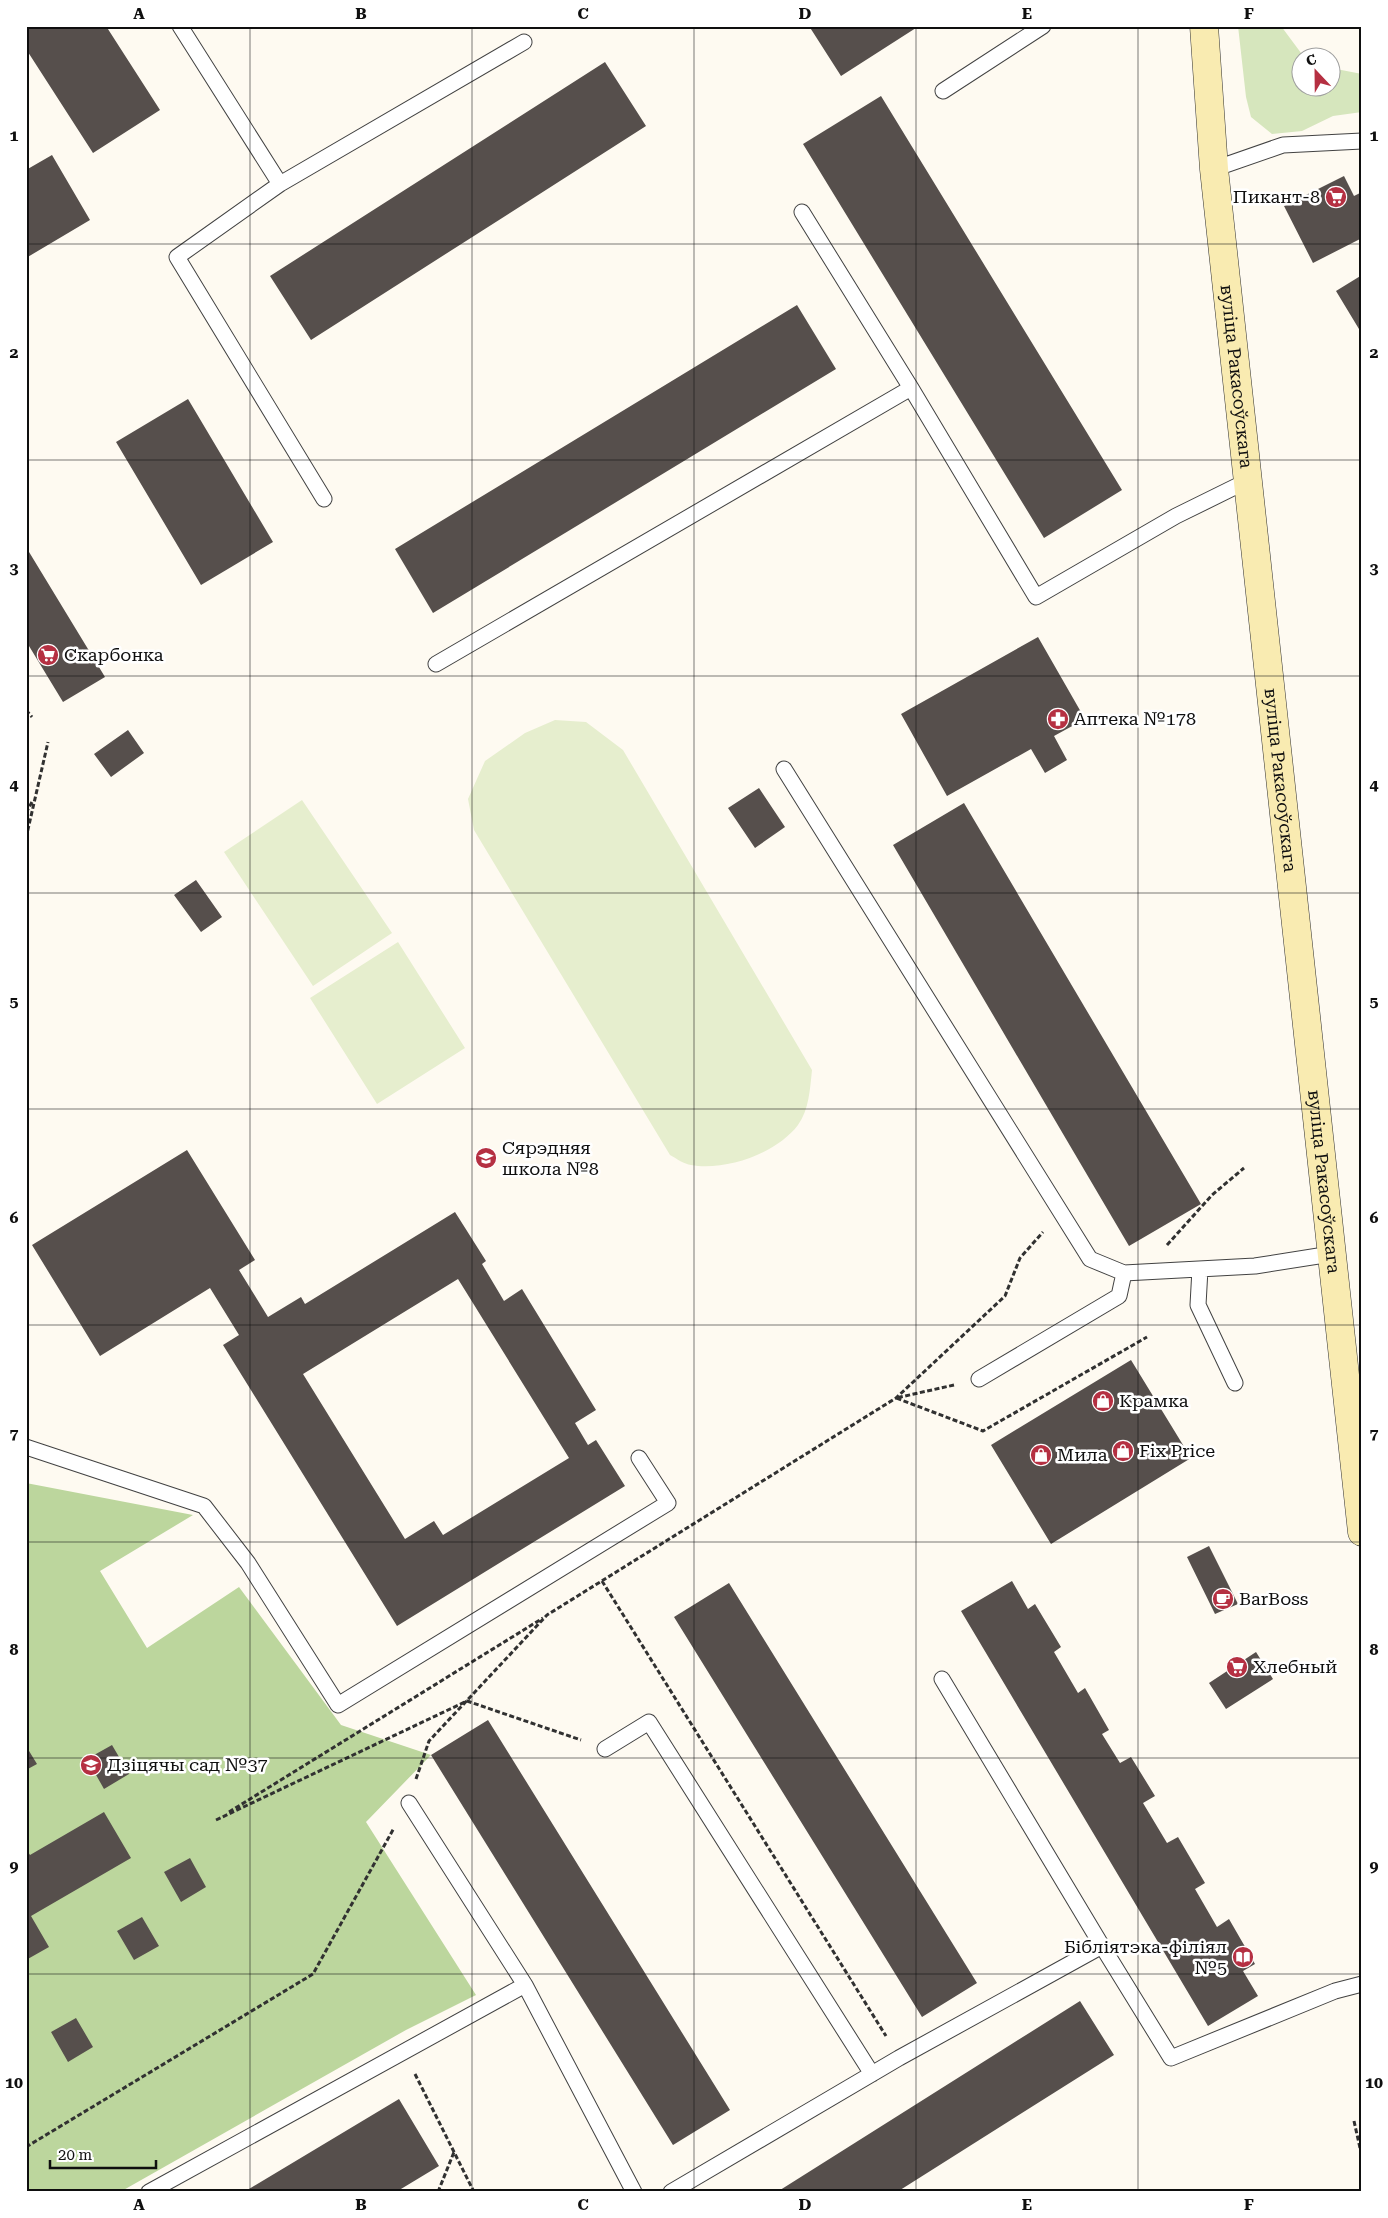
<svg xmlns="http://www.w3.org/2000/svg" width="1388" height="2218" viewBox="0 0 1388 2218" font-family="'Roboto Serif',serif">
<rect width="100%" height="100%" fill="#fefaf1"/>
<path fill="#d6e6bd" d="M 1238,26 L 1281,26 L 1304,57 L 1300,58 L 1300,88 L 1330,88 L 1331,68 L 1362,74 L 1362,112 L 1333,116 L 1302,131 L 1272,134 L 1251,117 L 1246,97 Z"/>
<path fill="#bcd69d" d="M 26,1483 L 193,1515 L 100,1571 L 147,1648 L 239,1587 L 341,1725 L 431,1755 L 366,1822 L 476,1995 L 406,2030 L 120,2192 L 26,2192 Z"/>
<path fill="#e6eece" d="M 555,720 L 586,722 L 623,750 L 812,1070 C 810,1089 809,1110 798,1125 C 776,1154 725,1171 691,1165 C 684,1164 677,1159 670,1155 L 474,830 L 468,799 L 485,761 L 525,733 Z
M 302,800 L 392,933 L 313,986 L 224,852 Z
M 398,942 L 465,1048 L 377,1104 L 310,998 Z"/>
<path fill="#564f4c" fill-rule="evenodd" d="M 26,26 L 106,26 L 160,110 L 93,153 L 26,49 Z
M 809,26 L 919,26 L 841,76 Z
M 605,62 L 646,126 L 311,340 L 270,276 Z
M 881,96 L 1122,490 L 1044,538 L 803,144 Z
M 52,155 L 90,220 L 26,258 L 26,170 Z
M 1344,176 L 1354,196 L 1362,192 L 1362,238 L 1313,263 L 1284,206 Z
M 1362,275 L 1362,334 L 1336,291 Z
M 797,305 L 836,369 L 433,613 L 395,549 Z
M 188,399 L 273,542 L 201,585 L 116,442 Z
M 26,547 L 105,677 L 63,702 L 29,646 L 26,648 Z
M 1038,637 L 1085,719 L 1054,736 L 1067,760 L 1045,773 L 1031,749 L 947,796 L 901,714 Z
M 128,730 L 144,753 L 111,777 L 94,754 Z
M 759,788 L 785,827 L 755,848 L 728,808 Z
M 964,803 L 1201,1204 L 1129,1246 L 893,845 Z
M 196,880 L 222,917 L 201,932 L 174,895 Z
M 187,1150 L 255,1260 L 239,1270 L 268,1317 L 301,1297 L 305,1304 L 455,1212 L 486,1261 L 482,1264 L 504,1301 L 522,1289 L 596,1410 L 575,1423 L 588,1445 L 596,1440 L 625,1486 L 397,1626 L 223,1345 L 239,1335 L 210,1288 L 100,1356 L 32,1245 ZM 458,1279 L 569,1458 L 443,1535 L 434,1521 L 405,1539 L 303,1374 Z
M 1131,1360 L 1191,1458 L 1051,1544 L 991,1445 Z
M 1209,1546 L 1238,1604 L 1215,1614 L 1187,1557 Z
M 1012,1581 L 1028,1609 L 1035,1604 L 1061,1647 L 1054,1652 L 1078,1693 L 1085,1688 L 1109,1730 L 1102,1734 L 1120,1763 L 1131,1757 L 1155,1796 L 1143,1803 L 1167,1843 L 1178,1837 L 1205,1883 L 1195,1889 L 1217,1927 L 1229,1919 L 1255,1964 L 1243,1971 L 1258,1996 L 1208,2026 L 961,1611 Z
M 729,1583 L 977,1983 L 922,2017 L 674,1617 Z
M 1256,1652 L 1273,1679 L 1226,1709 L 1209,1683 Z
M 488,1720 L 730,2110 L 673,2145 L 431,1755 Z
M 112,1745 L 129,1774 L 104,1789 L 87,1759 Z
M 26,1746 L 37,1764 L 26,1770 Z
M 104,1812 L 131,1858 L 31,1916 L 49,1947 L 26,1960 L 26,1849 L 30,1855 Z
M 190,1858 L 206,1887 L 181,1902 L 164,1872 Z
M 142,1917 L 159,1946 L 134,1960 L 117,1931 Z
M 1080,2001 L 1114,2055 L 897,2192 L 777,2192 Z
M 76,2018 L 93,2047 L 68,2062 L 51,2032 Z
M 399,2099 L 439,2166 L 396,2192 L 244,2192 Z"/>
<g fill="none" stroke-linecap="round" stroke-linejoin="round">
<g stroke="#424242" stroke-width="17">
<path id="lane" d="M 180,26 L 280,184
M 943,91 L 1043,26
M 1214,169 L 1283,145 L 1362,141
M 802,212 L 911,388 L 1036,597 L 1176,516 L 1247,481
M 324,499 L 177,257 L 280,184 L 524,42
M 436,664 L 911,388
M 784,769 L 1090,1259 L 1124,1273 L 1255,1266 L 1331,1254
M 1200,1269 L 1198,1305 L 1235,1383
M 979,1379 L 1119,1296 L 1124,1273
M 26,1447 L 204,1506 L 248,1563 L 338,1705 L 668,1503 L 639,1458
M 942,1679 L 1102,1946
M 605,1749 L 649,1722 L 872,2074
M 409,1803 L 525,1985
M 149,2192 L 525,1985 L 634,2192
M 671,2192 L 899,2058 L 1102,1946 L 1171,2058 L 1335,1991 L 1362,1984"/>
</g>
<g stroke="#313131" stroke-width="29">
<g id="secondary">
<path id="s1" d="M 1204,26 L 1214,169 L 1362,1532"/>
</g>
</g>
<path stroke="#313131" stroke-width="3" stroke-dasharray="5 2.5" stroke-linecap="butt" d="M 26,710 L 32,717
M 26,813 L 33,800
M 26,838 L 48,742
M 1167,1245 L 1212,1195 L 1244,1168
M 954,1385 L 896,1398 L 983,1431 L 1147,1337
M 602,1581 L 886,2036
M 416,1779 L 429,1741 L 547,1615 L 896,1398 L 1005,1296 L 1020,1258 L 1043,1232
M 229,1812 L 543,1618
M 216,1820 L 467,1701 L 581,1740
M 415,2074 L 474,2192
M 1354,2121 L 1362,2157
M 26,2147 L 313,1974 L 394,1828
M 438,2192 L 454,2152"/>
<use href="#lane" stroke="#fff" stroke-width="15"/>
<use href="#secondary" stroke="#f9ebb1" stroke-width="28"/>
</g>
<path fill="none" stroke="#0f0f0f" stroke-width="1" stroke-opacity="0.55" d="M 250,26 L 250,2192M 472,26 L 472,2192M 694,26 L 694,2192M 916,26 L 916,2192M 1138,26 L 1138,2192M 26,244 L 1362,244M 26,460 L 1362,460M 26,676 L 1362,676M 26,893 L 1362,893M 26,1109 L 1362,1109M 26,1325 L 1362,1325M 26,1542 L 1362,1542M 26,1758 L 1362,1758M 26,1974 L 1362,1974"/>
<defs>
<g id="supermarket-disc" transform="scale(1.125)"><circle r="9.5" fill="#b53042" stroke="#fff"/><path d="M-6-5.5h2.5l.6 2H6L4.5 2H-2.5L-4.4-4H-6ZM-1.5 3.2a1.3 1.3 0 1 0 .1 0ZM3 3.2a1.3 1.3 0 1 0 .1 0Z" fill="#fff"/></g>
<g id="pharmacy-disc" transform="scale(1.125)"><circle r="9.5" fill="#b53042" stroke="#fff"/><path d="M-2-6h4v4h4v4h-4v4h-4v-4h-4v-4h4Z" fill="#fff"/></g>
<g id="school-disc" transform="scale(1.125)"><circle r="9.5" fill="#b53042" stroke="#fff"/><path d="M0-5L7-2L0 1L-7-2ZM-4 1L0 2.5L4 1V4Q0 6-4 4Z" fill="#fff"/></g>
<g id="shop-disc" transform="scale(1.125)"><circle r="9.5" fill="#b53042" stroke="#fff"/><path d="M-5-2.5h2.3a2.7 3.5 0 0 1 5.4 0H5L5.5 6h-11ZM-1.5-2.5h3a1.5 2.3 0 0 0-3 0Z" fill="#fff"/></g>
<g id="cafe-disc" transform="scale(1.125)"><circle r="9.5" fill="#b53042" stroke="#fff"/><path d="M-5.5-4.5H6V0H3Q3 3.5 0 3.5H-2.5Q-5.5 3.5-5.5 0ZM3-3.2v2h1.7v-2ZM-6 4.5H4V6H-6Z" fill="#fff"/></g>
<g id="library-disc" transform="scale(1.125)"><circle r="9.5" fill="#b53042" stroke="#fff"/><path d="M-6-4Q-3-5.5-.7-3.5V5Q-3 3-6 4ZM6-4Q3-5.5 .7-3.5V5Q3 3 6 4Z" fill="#fff"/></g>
</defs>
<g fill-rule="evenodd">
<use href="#supermarket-disc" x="1336" y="197"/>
<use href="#supermarket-disc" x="48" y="655"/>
<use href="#pharmacy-disc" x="1058" y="719"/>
<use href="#school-disc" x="486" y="1158"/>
<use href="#shop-disc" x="1103" y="1401"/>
<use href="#shop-disc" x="1123" y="1451"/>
<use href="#shop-disc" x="1041" y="1455"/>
<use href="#cafe-disc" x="1223" y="1599"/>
<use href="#supermarket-disc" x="1237" y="1667"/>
<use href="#school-disc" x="91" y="1765"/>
<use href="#library-disc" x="1243" y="1957"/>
</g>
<g text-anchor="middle" stroke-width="5" stroke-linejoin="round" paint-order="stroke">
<g font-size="18" fill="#0f0f0f" stroke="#fff" text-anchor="start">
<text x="1320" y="203" text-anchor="end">Пикант-8</text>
<text x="64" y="661">Скарбонка</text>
<text x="1074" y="725">Аптека №178</text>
<text x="502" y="1154">Сярэдняя<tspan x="502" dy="21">школа №8</tspan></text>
<text x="1119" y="1407">Крамка</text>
<text x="1139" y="1457">Fix Price</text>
<text x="1057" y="1461">Мила</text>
<text x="1239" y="1605">BarBoss</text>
<text x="1253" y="1673">Хлебный</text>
<text x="107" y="1771">Дзіцячы сад №37</text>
<text x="1227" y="1953" text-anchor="end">Бібліятэка-філіял<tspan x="1227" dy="21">№5</tspan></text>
</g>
<g font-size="18" fill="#0f0f0f" stroke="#fff">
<text dy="6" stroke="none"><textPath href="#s1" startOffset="352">вуліца Ракасоўскага</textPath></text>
<text dy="6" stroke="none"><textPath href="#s1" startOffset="758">вуліца Ракасоўскага</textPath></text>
<text dy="6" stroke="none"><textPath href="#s1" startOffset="1162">вуліца Ракасоўскага</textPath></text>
</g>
</g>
<rect width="1388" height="2218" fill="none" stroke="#ffffff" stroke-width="55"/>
<g transform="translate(1316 72) rotate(338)"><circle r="24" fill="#ffffff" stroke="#9f9f9f"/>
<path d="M0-4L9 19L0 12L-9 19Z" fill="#b53042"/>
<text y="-8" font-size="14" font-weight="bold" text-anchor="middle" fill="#0f0f0f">С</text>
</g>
<path d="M50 2160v8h106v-8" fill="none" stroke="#0f0f0f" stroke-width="2.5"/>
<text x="58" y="2160" font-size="15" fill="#0f0f0f" stroke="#ffffff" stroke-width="4" paint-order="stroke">20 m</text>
<rect x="28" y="28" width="1332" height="2162" fill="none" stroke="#0f0f0f" stroke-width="2"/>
<g font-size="16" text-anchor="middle" font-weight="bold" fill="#0f0f0f">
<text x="139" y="19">A</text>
<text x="361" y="19">B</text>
<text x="583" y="19">C</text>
<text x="805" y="19">D</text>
<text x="1027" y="19">E</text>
<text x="1249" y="19">F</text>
<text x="14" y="141">1</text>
<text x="1374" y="141">1</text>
<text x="14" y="358">2</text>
<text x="1374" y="358">2</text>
<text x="14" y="574">3</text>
<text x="1374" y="574">3</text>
<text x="14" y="790">4</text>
<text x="1374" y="790">4</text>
<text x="14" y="1007">5</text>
<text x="1374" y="1007">5</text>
<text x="14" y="1223">6</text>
<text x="1374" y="1223">6</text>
<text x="14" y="1439">7</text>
<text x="1374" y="1439">7</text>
<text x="14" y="1655">8</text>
<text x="1374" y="1655">8</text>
<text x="14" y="1872">9</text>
<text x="1374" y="1872">9</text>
<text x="14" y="2088">10</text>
<text x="1374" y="2088">10</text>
<text x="139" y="2210">A</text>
<text x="361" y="2210">B</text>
<text x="583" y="2210">C</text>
<text x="805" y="2210">D</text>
<text x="1027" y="2210">E</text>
<text x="1249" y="2210">F</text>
</g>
</svg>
